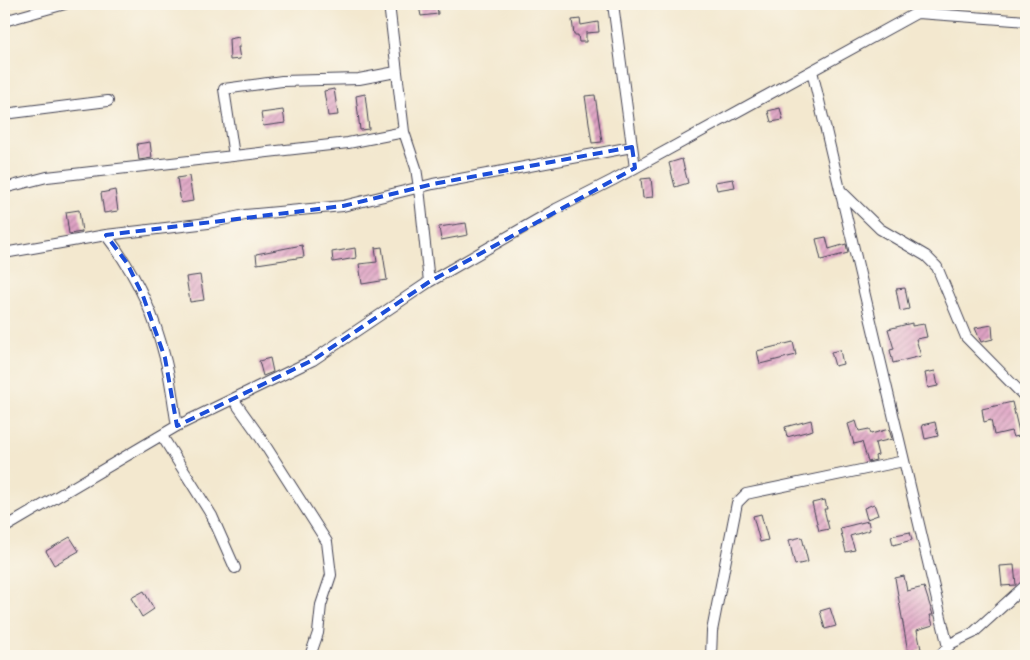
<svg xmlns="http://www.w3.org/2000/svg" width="1030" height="660" viewBox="0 0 1030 660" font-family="Dekko,sans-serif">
<defs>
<pattern id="building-hatch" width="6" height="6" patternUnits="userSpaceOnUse" patternTransform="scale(1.25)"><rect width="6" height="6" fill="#dfa3c4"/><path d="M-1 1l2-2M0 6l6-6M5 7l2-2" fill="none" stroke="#b484a0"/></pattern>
</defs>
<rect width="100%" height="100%" fill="#fbf7ec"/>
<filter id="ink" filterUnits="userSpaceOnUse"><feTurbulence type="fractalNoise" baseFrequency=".02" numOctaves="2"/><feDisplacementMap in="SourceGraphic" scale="10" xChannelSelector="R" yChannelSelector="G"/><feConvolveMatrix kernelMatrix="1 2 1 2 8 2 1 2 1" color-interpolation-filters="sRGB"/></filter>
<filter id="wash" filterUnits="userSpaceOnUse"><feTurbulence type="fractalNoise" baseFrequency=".0096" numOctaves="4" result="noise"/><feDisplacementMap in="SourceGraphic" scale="20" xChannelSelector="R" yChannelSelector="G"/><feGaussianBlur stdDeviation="1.12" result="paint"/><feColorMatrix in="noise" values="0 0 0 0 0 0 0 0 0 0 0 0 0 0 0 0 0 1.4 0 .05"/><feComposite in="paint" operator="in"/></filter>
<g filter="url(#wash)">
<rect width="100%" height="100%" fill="#f3e8cf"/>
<g id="blocks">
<path fill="url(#building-hatch)" d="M 437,4 L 438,14 L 421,16 L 419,6 Z
M 580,19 L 581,25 L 598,22 L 599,32 L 586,33 L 586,42 L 579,42 L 578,35 L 574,35 L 572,20 Z
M 239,37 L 240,47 L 238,47 L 240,59 L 230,60 L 229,39 Z
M 334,89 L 338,115 L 328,116 L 324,91 Z
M 365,94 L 369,129 L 360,130 L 356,96 Z
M 595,95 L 602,142 L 592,143 L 585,96 Z
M 780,108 L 783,120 L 771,122 L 768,111 Z
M 283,110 L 285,123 L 263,126 L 261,113 Z
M 150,142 L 152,158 L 139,160 L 137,144 Z
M 682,159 L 688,183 L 675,187 L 669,163 Z
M 189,176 L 193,201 L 181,203 L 177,178 Z
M 651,178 L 653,197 L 643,198 L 641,179 Z
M 733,179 L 735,187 L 717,190 L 715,182 Z
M 115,190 L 118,211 L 104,213 L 101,193 Z
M 79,210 L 82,232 L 69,234 L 66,212 Z
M 466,223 L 468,235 L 441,240 L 439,227 Z
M 826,237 L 829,249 L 846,244 L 848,253 L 821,260 L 816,239 Z
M 302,245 L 304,257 L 257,264 L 256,254 Z
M 382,247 L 387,280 L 362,284 L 359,264 L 377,262 L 375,248 Z
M 355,248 L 356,258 L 333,262 L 332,252 Z
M 200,275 L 204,300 L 190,302 L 186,277 Z
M 905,288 L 909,309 L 900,311 L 896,289 Z
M 912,323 L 912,326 L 924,324 L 927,337 L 916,339 L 921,356 L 893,363 L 890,350 L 894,349 L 888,329 Z
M 992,325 L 993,339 L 981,342 L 975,328 Z
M 793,342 L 796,355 L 760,364 L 757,351 Z
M 840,350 L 843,364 L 835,366 L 831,352 Z
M 270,358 L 273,372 L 263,376 L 259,361 Z
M 935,371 L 938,386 L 928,388 L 925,373 Z
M 1012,402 L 1020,436 L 1013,437 L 1011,431 L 994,435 L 991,420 L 984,422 L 982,409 Z
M 811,420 L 813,430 L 787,437 L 785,427 Z
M 856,421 L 859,431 L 869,429 L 871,434 L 889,429 L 892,439 L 875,443 L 878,455 L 875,456 L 876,460 L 868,462 L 862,442 L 854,444 L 848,424 Z
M 935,422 L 938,436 L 925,439 L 922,425 Z
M 825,500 L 827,509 L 824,509 L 829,529 L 819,531 L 812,503 Z
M 874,504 L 878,515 L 867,519 L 864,508 Z
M 761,514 L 768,540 L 760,542 L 753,516 Z
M 868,521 L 870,530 L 850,536 L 855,550 L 846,552 L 840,528 Z
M 910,532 L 912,540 L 893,545 L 891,536 Z
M 70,537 L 79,551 L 54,565 L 46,551 Z
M 802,537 L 808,562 L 795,565 L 789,540 Z
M 1014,565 L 1016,585 L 1002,586 L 1000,566 Z
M 904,576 L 907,591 L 924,587 L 933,615 L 930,615 L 933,625 L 917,630 L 921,649 L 917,650 L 918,656 L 910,656 L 908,652 L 895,578 Z
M 144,591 L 154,609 L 142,617 L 131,598 Z
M 830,608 L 836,626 L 825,629 L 820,611 Z"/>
</g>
</g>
<g filter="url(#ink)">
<use href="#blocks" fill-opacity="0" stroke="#414051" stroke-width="1"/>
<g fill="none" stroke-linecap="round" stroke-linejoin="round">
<g stroke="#414051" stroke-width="12">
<path id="street" d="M 389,4 L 404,132 L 416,168 L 419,188 L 429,282
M 613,4 L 635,168
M 918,13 L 1026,21
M 4,21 L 65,4
M 812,71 L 948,647
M 4,114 L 108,101
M 234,156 L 224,89 L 282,81 L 359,79 L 396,72
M 4,188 L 47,177 L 348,143 L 404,132
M 840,190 L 880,229 L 926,256 L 937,267 L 966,337 L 1026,398
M 106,235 C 134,271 154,313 165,358 C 171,380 173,404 177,426
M 4,253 L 106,235 L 208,223 L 245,215 L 343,206 L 433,184 L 632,147
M 233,399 L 258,434 L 327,542 L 331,575 L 321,605 L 318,633 L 310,656
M 162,436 L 212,516 L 235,568
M 4,528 L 177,426 L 313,360 L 429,282 L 556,209 L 613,180 L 933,4
M 711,656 L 712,631 L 733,523 L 737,503 L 746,494 L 904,461
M 939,656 L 952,643 L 973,633 L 1026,585"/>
</g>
<use href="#street" stroke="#fff" stroke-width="10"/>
</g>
</g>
<path fill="none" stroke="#1d4ed8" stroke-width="4" stroke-dasharray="10 6" stroke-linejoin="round" d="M 632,147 L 635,168 L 429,282 L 313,360 L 177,426 L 165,358 L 143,296 L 127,263 L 106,235 L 343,206 L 433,184 Z"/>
<rect width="1030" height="660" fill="none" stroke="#fbf7ec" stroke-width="20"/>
</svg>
